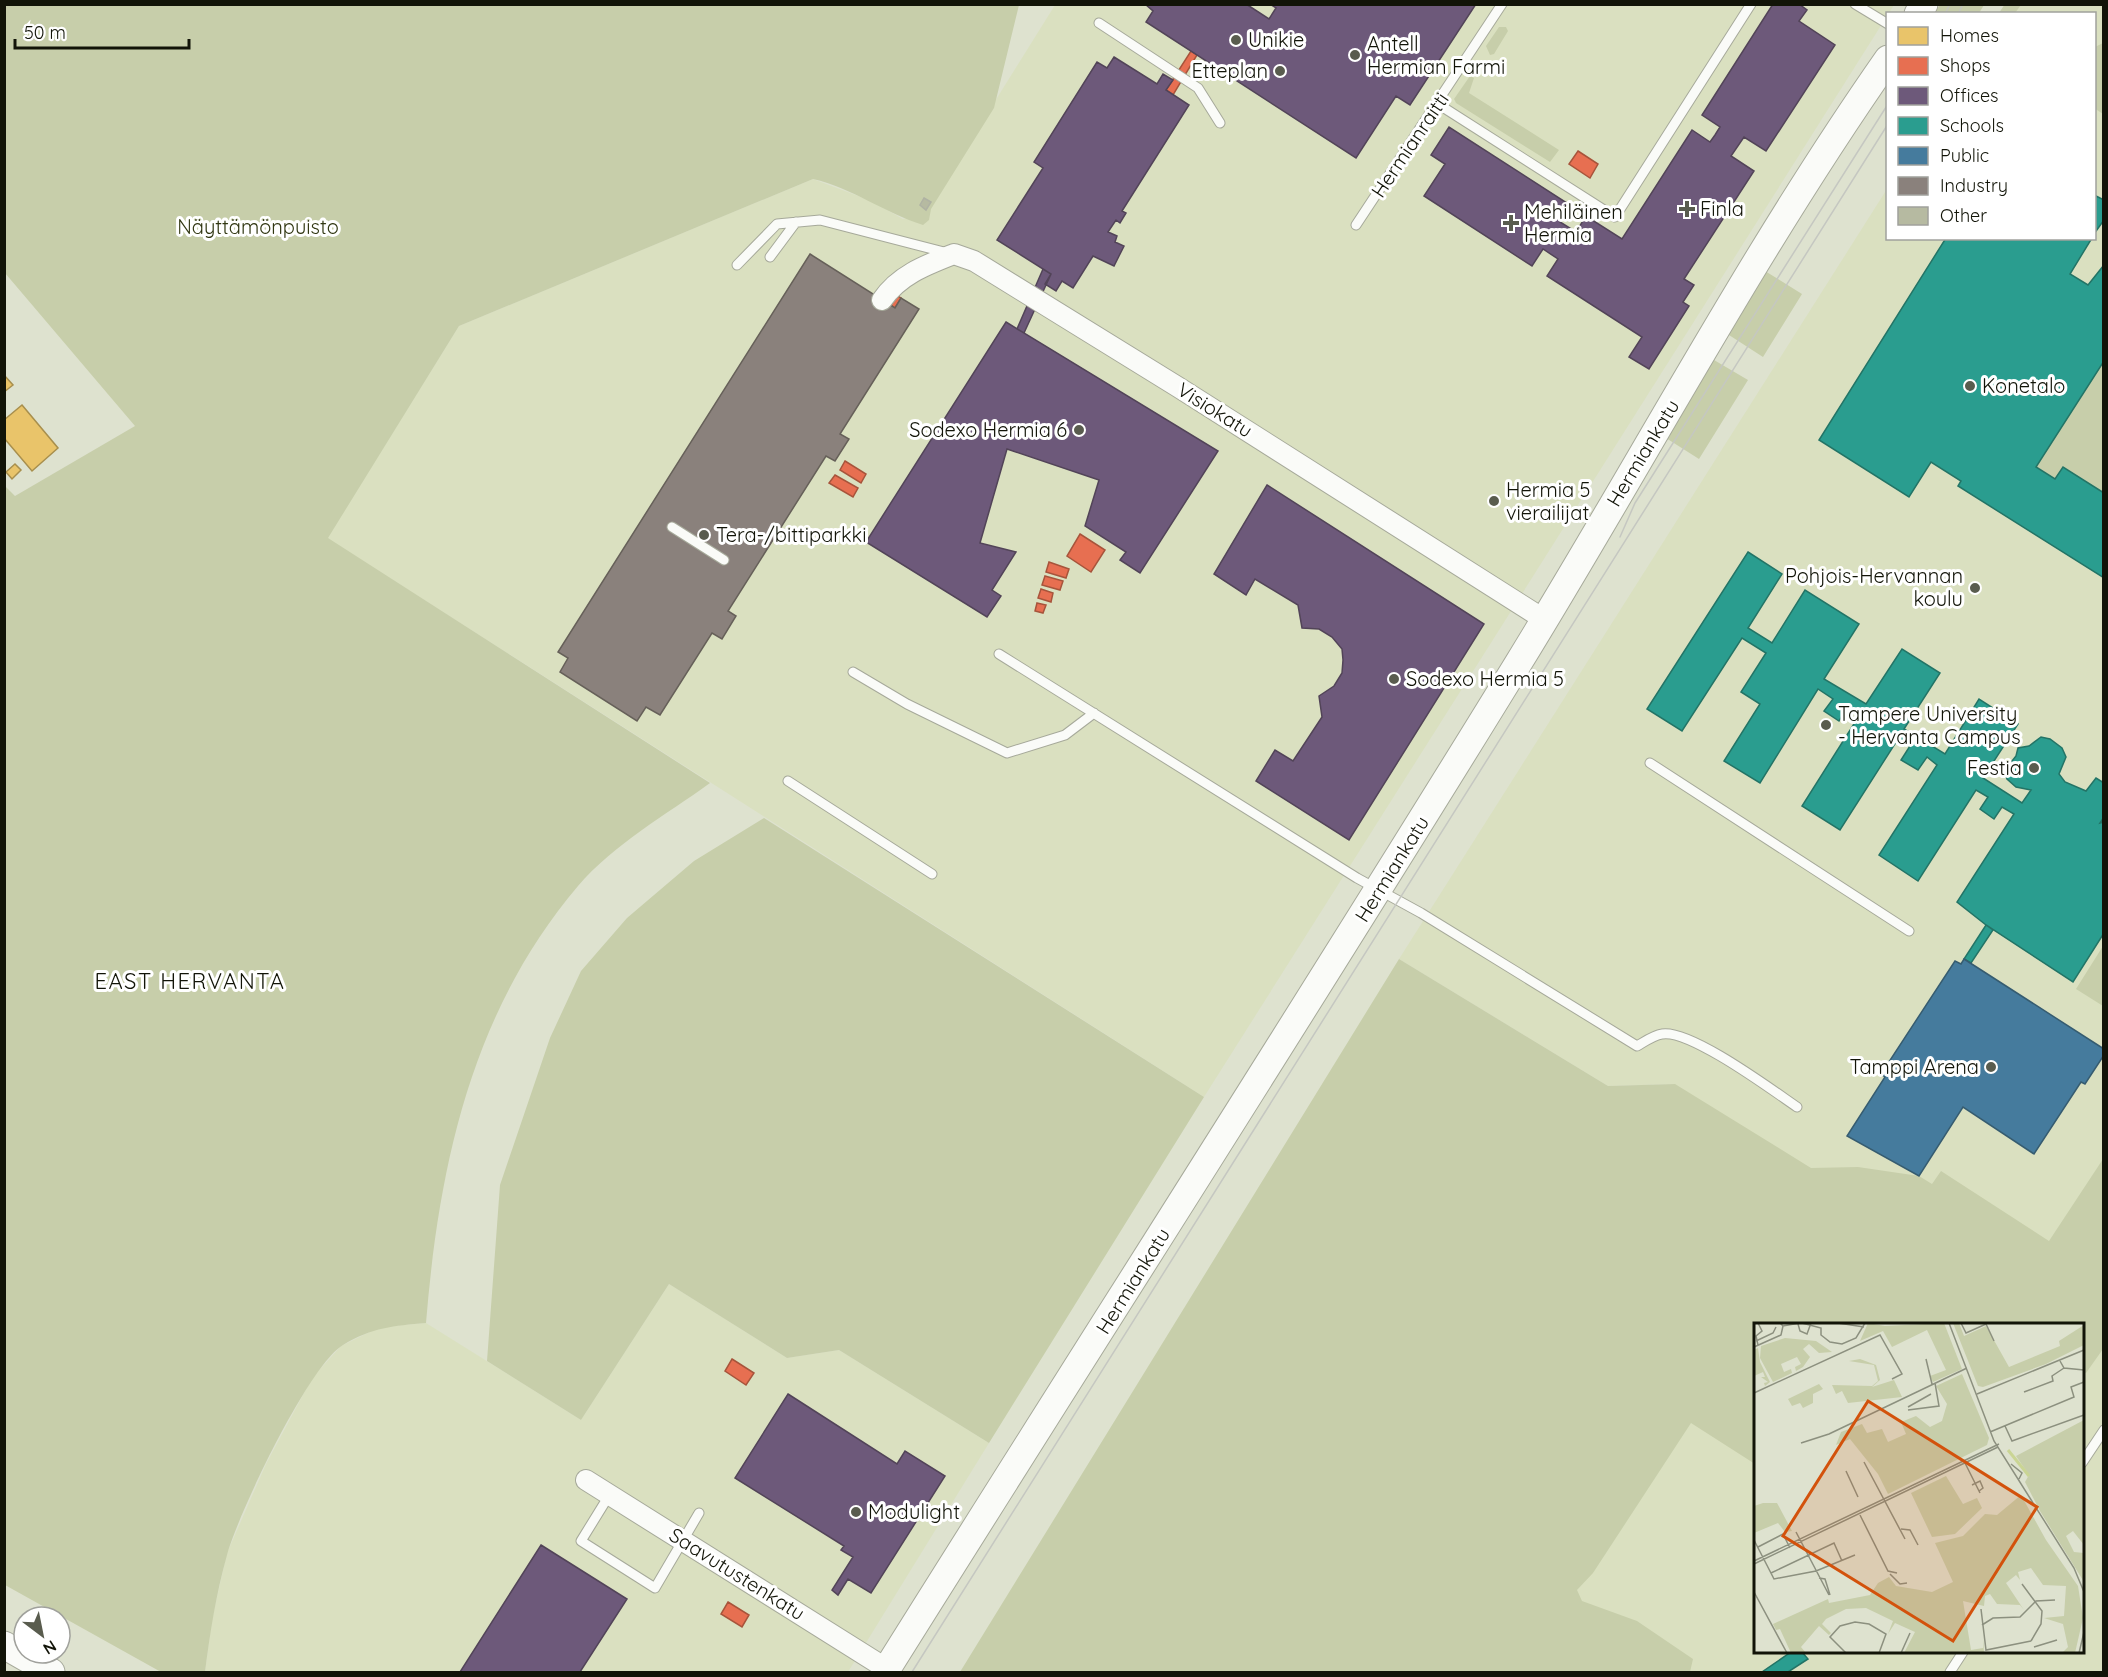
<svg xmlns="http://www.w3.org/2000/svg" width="2108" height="1677" viewBox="0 0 2108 1677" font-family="Quicksand,sans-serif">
<rect width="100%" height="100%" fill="#dee2cf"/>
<path fill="#dae0c0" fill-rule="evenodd" d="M 1055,5 L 1894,5 L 1204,1097 L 327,538 L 459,326 L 813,179 L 869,200 L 903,219 L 926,212 Z
M 2005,5 L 2103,5 L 2103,1669 L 2098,1672 L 1483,1672 L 1675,1084 L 1608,1086 L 1399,959 L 1887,189 L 1888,238 L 2094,238 L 2094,14 L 1999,13 ZM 1756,1324 L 2082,1324 L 2082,1652 L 1756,1652 Z
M 669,1284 L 787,1358 L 839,1350 L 989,1443 L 848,1672 L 205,1672 L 212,1619 L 227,1553 L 266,1464 L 312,1378 L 341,1346 L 380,1327 L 426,1323 L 581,1420 Z"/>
<path fill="#c7ceaa" d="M 2005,4 L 2021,4 L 2021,5 L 2015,13 L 1999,13 Z
M 5,5 L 1019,5 L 994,108 L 931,209 L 929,220 L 923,225 C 885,213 852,188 813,179 L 459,326 L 328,538 L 710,783 C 666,815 614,844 578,886 C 472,1011 439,1164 426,1323 C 393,1326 373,1327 343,1345 C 309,1365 238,1514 227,1555 C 216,1594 210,1633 205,1672 L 161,1672 L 5,1585 L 4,485 L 15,496 L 135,426 L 5,273 Z
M 1940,5 L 1940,4 L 1984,5 L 1979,13 L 1934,13 Z
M 1499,27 L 1506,27 L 1508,31 L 1494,54 L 1490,55 L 1486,46 Z
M 2103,43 L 2103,114 L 2094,108 L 2095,47 Z
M 1470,76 L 1474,78 L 1469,93 L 1559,150 L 1550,162 L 1456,103 L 1454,99 Z
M 1765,271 L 1802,294 L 1763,357 L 1729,335 Z
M 1714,360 L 1748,380 L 1699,459 L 1666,438 Z
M 2103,361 L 2103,493 L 2063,467 L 2055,479 L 2036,467 Z
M 764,818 L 1204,1097 L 989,1443 L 839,1350 L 787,1358 L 669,1284 L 581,1420 L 487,1361 L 500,1185 L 550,1038 L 581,971 L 627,918 L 694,861 Z
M 2103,946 L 2103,1006 L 2076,989 Z
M 1399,959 L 1608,1086 L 1675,1084 L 1811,1168 L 1858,1167 L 1919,1176 L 1932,1184 L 1941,1171 L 2049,1241 L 2103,1159 L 2103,1349 L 2086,1373 L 2083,1372 L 2082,1324 L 1756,1324 L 1755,1464 L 1691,1423 L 1593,1573 L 1577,1590 L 1582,1601 L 1637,1621 L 1693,1659 L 1690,1672 L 960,1672 Z"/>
<path fill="#e9c46a" stroke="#a88f4d" stroke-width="1.5" d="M 4,375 L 13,385 L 4,392 Z
M 22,405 L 58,448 L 32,471 L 4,438 L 4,420 Z
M 15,464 L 21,470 L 12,479 L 6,472 Z"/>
<path fill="#e76f51" stroke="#a7543b" stroke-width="1.5" d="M 1191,51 L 1197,55 L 1173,95 L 1166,90 Z
M 1578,151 L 1598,164 L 1590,178 L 1569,164 Z
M 883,287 L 901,298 L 895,308 L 877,296 Z
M 845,461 L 866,474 L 861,483 L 840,470 Z
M 835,475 L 858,488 L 853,497 L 829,483 Z
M 1080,534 L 1105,550 L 1091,572 L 1067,556 Z
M 1049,562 L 1069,569 L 1066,578 L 1046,572 Z
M 1045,576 L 1063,581 L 1060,590 L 1042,585 Z
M 1041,589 L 1053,593 L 1051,602 L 1038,598 Z
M 1037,603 L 1046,605 L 1043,613 L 1035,611 Z
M 732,1359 L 754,1373 L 746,1385 L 725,1371 Z
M 728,1602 L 749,1615 L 742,1627 L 721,1614 Z"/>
<path fill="#6d597a" stroke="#524458" stroke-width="1.5" d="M 1246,4 L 1269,19 L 1276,8 L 1270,4 L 1476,4 L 1410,105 L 1396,96 L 1356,158 L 1146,22 L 1153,11 L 1145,4 Z
M 1773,4 L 1799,4 L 1807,10 L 1799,21 L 1835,45 L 1766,151 L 1744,137 L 1731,156 L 1754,171 L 1684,279 L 1694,285 L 1683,302 L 1689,306 L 1649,369 L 1629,357 L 1642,337 L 1547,276 L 1558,259 L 1543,249 L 1532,266 L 1424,196 L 1445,164 L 1431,155 L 1449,127 L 1570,205 L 1560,222 L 1576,232 L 1586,216 L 1622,239 L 1692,130 L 1710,142 L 1715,135 L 1720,127 L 1702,115 Z
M 1114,57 L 1157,84 L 1163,74 L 1173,80 L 1166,90 L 1189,105 L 1122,211 L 1126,213 L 1120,223 L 1116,220 L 1108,232 L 1117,236 L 1115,242 L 1124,246 L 1114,266 L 1093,256 L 1073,288 L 1062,281 L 1056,291 L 1045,284 L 1051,274 L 997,240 L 1043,168 L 1034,162 L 1097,62 L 1107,68 Z
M 1043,269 L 1051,274 L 1024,333 L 1017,329 Z
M 1006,322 L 1218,451 L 1140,573 L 1120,560 L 1126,552 L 1085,526 L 1099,480 L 1007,449 L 980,543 L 1016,552 L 992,590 L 1001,596 L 987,617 L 866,542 Z
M 1267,485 L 1484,624 L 1349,840 L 1256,781 L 1275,750 L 1293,761 L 1322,717 L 1319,696 L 1334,686 L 1342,673 L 1343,660 L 1342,649 L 1332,637 L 1319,629 L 1302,628 L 1298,605 L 1255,579 L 1246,595 L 1214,574 Z
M 788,1394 L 897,1464 L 905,1451 L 945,1476 L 871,1593 L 848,1579 L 838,1595 L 832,1590 L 853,1557 L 841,1550 L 844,1546 L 735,1478 Z
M 541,1545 L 627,1599 L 580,1672 L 460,1672 Z"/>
<path fill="#2a9d8f" stroke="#237466" stroke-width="1.5" d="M 2094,195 L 2104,200 L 2104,220 L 2094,234 Z
M 1946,238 L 2092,238 L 2070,274 L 2088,285 L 2104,265 L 2104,361 L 2036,467 L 2055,479 L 2063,467 L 2104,493 L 2104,578 L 1958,486 L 1961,481 L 1931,462 L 1909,497 L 1819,440 Z
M 1748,552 L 1782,574 L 1748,628 L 1772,643 L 1805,590 L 1859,624 L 1824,679 L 1866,704 L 1902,649 L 1940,673 L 1904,729 L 1945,754 L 1979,699 L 2018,724 L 1983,778 L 2022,803 L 2031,790 L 2016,787 L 2007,779 L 2004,771 L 2016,756 L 2018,748 L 2029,746 L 2041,737 L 2050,739 L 2062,748 L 2066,757 L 2059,774 L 2065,782 L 2086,791 L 2096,778 L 2104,783 L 2104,817 L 2100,823 L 2104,822 L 2104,933 L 2073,982 L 1986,925 L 1957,902 L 2014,814 L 2002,807 L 1994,819 L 1980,809 L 1988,797 L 1976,790 L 1918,881 L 1879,855 L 1937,765 L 1927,757 L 1918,770 L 1901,760 L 1910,746 L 1898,739 L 1840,830 L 1802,806 L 1859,716 L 1847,708 L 1839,721 L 1824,711 L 1833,699 L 1818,689 L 1760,783 L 1724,761 L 1760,704 L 1741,692 L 1766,653 L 1742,638 L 1682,731 L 1647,709 Z
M 1986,925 L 1993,930 L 1971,963 L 1964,959 Z
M 1791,1652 L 1802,1652 L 1808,1659 L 1788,1672 L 1762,1672 Z"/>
<path fill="#457b9d" stroke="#365c70" stroke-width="1.5" d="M 1964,959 L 2104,1049 L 2104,1055 L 2085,1084 L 2081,1082 L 2034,1154 L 1963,1107 L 1919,1176 L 1847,1136 L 1885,1077 L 1881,1074 L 1955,961 L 1961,964 Z"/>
<path fill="#8a817c" stroke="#666059" stroke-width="1.5" d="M 810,254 L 895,308 L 901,298 L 919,309 L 840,434 L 849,439 L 835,461 L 826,456 L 728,611 L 736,616 L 722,639 L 712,633 L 660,715 L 646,707 L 637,721 L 560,672 L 568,658 L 558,652 Z"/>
<path fill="#b6baa1" stroke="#afb2a3" stroke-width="1.5" d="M 924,198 L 931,202 L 926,210 L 920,205 Z"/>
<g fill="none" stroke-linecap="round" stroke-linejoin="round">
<g stroke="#a6a99a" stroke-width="11">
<path id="lane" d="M 1855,4 L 1888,24
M 1099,23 L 1198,88 L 1220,123
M 1438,104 L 1615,217 L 1751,4
M 1356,225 L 1502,4
M 770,257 L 796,222
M 737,265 L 777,224 L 820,220 L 948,253
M 672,527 L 724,560
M 999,654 L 1357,878 L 1421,913 L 1637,1046 C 1644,1042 1654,1035 1662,1034 C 1690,1029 1772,1090 1797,1107
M 853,672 L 907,704 L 1007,753 L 1065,735 L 1094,713
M 1650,763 L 1909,931
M 788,781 L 932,874
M 2082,1463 L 2104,1430
M 610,1494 L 581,1541 L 655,1588 L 699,1513
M 1950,1672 L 1963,1652"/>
</g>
<g stroke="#a6a99a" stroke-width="22">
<path id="street" d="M 882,300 C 899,275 926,265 954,254 L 974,261 L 1178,387 L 1545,620
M 586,1480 L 887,1669"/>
</g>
<g stroke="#a6a99a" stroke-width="29">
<path id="secondary" d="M 1918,14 L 1924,4
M 4,1645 L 51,1672
M 885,1672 C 1096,1335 1311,1001 1519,662 C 1642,462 1753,252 1888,59"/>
</g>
<use href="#lane" stroke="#fafbf8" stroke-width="9"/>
<use href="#street" stroke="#fafbf8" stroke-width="20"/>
<use href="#secondary" stroke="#fafbf8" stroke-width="27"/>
<path stroke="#c5c7c1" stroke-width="1.5" d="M 1945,14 L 1950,4
M 1958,14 L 1963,4
M 1620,537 L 1635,503 L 1888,104
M 912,1672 L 1888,124"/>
</g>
<g fill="#595c4e" stroke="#fff" stroke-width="2">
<circle cx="1236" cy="40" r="6"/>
<circle cx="1355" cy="55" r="6"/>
<circle cx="1280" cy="71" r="6"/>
<path d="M1684 200h6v6h6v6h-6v6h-6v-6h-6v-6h6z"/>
<path d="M1508 214h6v6h6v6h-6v6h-6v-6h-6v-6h6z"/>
<circle cx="1970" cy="386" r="6"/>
<circle cx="1079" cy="430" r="6"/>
<circle cx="1494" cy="501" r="6"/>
<circle cx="704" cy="535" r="6"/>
<circle cx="1975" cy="588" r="6"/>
<circle cx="1394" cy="679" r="6"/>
<circle cx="1826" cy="725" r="6"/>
<circle cx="2034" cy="768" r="6"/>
<circle cx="1991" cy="1067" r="6"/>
<circle cx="856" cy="1512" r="6"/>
</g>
<g text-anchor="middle" stroke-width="6" stroke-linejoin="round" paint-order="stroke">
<g font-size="20" fill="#121408" stroke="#fff" text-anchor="start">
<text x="1248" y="47">Unikie</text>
<text x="1367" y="51">Antell<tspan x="1367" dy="23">Hermian Farmi</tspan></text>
<text x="1268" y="78" text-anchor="end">Etteplan</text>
<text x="1700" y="216">Finla</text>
<text x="1524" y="219">Mehiläinen<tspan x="1524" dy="23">Hermia</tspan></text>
<text x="1982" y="393">Konetalo</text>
<text x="1067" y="437" text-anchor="end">Sodexo Hermia 6</text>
<text x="1506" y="497">Hermia 5<tspan x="1506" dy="23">vierailijat</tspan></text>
<text x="716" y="542">Tera-/bittiparkki</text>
<text x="1963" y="583" text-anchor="end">Pohjois-Hervannan<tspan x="1963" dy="23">koulu</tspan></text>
<text x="1406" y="686">Sodexo Hermia 5</text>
<text x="1838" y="721">Tampere University<tspan x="1838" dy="23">- Hervanta Campus</tspan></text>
<text x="2022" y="775" text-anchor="end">Festia</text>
<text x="1979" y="1074" text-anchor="end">Tamppi Arena</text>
<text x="868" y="1519">Modulight</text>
</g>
<g font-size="20" fill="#121408" stroke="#fff">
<text transform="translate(1410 145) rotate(-56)" y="7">Hermianraitti</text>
<text transform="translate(1215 410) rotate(32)" y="7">Visiokatu</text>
<text transform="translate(1643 453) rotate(-59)" y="7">Hermiankatu</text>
<text transform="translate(1392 869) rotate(-58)" y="7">Hermiankatu</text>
<text transform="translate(1133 1281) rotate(-58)" y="7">Hermiankatu</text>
<text transform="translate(737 1574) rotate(32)" y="7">Saavutustenkatu</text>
</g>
<g font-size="20" fill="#303611" stroke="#fff">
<text x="258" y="234">Näyttämönpuisto</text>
</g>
<g font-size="22" letter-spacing="1.5" fill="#121408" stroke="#fff">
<text x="190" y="989">EAST HERVANTA</text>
</g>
</g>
<g transform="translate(1754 1323)">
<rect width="330" height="330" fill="#dee2cf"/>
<path d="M 114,0 L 131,3 L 190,0 L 208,46 L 179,59 L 176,53 L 192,47 L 173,7 L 138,24 L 129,8 L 106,18 ZM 199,0 L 205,0 L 210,13 L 232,3 L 255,44 L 306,23 L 305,18 L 330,2 L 330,22 L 292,41 L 229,64 L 224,63 ZM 31,15 L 62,18 L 78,29 L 65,30 L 55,21 L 49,26 L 56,34 L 49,44 L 42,48 L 41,44 L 47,41 L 43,34 L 27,41 L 30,49 L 37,46 L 38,50 L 19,59 L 6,35 L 7,23 ZM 4,25 L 6,39 L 16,59 L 11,63 L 10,60 L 14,59 L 7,54 L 11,54 L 9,49 L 0,53 L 0,27 ZM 106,36 L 122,42 L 126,57 L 118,64 L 140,57 L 148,74 L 94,80 L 88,68 L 82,71 L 78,62 L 118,63 L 124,58 L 120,42 L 95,38 ZM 208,51 L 235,115 L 233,122 L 134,171 L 124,151 L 96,116 L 82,122 L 87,109 L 108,101 L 113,110 L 128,106 L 134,119 L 152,111 L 147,99 L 162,93 L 176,104 L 188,98 L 193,81 L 182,63 ZM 65,61 L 69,66 L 59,71 L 59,80 L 49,85 L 46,80 L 38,83 L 34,76 ZM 330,97 L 330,222 L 319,208 L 312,213 L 320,229 L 330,230 L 330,259 L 286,188 L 271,159 L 275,152 L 262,133 ZM 192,153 L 209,181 L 223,175 L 228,185 L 201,211 L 178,214 L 157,170 ZM 267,172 L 292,217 L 324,263 L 329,295 L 321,330 L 308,330 L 314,324 L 309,301 L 290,295 L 310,293 L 312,263 L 289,262 L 277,245 L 264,249 L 266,257 L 262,252 L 252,260 L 270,287 L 266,282 L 243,281 L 236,271 L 231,273 L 230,283 L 209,278 L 217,327 L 229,325 L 229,316 L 230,330 L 150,330 L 161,309 L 141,300 L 134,311 L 139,298 L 112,285 L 92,286 L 72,296 L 68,301 L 77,310 L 75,312 L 65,303 L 47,324 L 52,330 L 37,330 L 26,306 L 22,307 L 19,301 L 74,276 L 75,280 L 116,272 L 124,260 L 135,254 L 142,263 L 178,269 L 199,259 L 181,220 L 209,213 L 231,191 L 243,192 ZM 9,180 L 23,180 L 38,208 L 31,209 L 24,200 L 0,210 L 0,183 Z" fill="#c7ceaa"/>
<path fill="none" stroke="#cad594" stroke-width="3" d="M 254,127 L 275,153"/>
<path fill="none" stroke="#8c907f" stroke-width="1.5" d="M 26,0 L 29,3 L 46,0M 48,0 L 67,5 L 67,12 L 76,19 L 88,21 L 102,15 L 111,0M 84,0 L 110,4M 195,0 L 240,118 L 320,245 L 330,269M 207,0 L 212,10 L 232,1 L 240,18M 44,1 L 46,8 L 53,11 L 57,0M 2,18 L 19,10 L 22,4M 4,22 L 2,13 L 8,8 L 4,0M 0,24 L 27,12 L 29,3M 172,36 L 178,61M 306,38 L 310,45 L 330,47M 270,69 L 299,58 L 298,53 L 310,45M 0,70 L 126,12 L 148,51 L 138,56M 223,71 L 330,27M 154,84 L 177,71M 154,87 L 185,83 L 181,60M 251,103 L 258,118 L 330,92M 236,109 L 320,74 L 317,64 L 330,59M 47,120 L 75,111 L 213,45M 110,139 L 151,216M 211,140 L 226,170M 257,141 L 268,150 L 265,156M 92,148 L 104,174M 218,162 L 226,158 L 229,165 L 225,168M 106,192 L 134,248 L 143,250M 147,206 L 156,207 L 164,222M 42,209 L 75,272M 0,217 L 20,256 L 62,248 L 101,232M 4,224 L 29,211 L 36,225M 0,238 L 245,121M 0,241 L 244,124M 17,250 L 80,220 L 88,238M 136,251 L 146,261 L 153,260M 65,255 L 71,256 L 76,272M 268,261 L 288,288 L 287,301 L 277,318M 0,269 L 33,330M 227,286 L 232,327 L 277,318M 228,302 L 239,295 L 266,294 L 282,278 L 301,277M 280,324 L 303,317M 92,330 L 76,314 L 86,303 L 101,299 L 115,301 L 132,311 L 125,330M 147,330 L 156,310M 325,330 L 330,309"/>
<path fill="#d3520c" fill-opacity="0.15" stroke="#d3520c" stroke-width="3" d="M 114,78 L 283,184 L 199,318 L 29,213 Z"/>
<rect width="330" height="330" fill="none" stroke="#121408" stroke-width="3"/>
</g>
<rect width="2108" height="1677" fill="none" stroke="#121408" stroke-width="12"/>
<rect x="1886" y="12" width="210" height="228" fill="#ffffff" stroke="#a0a19c" stroke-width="1.5"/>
<rect x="1898" y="27" width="30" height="18" fill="#e9c46a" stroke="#a0a19c" stroke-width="1.5"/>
<text x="1940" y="42" font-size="18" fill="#121408">Homes</text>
<rect x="1898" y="57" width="30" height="18" fill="#e76f51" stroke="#a0a19c" stroke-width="1.5"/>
<text x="1940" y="72" font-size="18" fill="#121408">Shops</text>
<rect x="1898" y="87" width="30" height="18" fill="#6d597a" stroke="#a0a19c" stroke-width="1.5"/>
<text x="1940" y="102" font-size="18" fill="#121408">Offices</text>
<rect x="1898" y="117" width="30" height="18" fill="#2a9d8f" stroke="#a0a19c" stroke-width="1.5"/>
<text x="1940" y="132" font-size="18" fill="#121408">Schools</text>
<rect x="1898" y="147" width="30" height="18" fill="#457b9d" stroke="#a0a19c" stroke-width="1.5"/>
<text x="1940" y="162" font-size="18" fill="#121408">Public</text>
<rect x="1898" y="177" width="30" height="18" fill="#8a817c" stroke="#a0a19c" stroke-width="1.5"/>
<text x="1940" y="192" font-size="18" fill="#121408">Industry</text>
<rect x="1898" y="207" width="30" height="18" fill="#b6baa1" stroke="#a0a19c" stroke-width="1.5"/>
<text x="1940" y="222" font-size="18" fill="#121408">Other</text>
<g transform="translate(42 1635) rotate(148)"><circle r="28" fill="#ffffff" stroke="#a0a19c" stroke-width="1.5"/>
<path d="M0-4.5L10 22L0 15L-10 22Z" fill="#595c4e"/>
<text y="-9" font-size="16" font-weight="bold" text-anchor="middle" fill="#121408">N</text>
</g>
<path d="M15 39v9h174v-9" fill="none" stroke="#121408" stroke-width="3"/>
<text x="24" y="39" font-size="18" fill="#121408" stroke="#ffffff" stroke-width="4.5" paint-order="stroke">50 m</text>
</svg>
